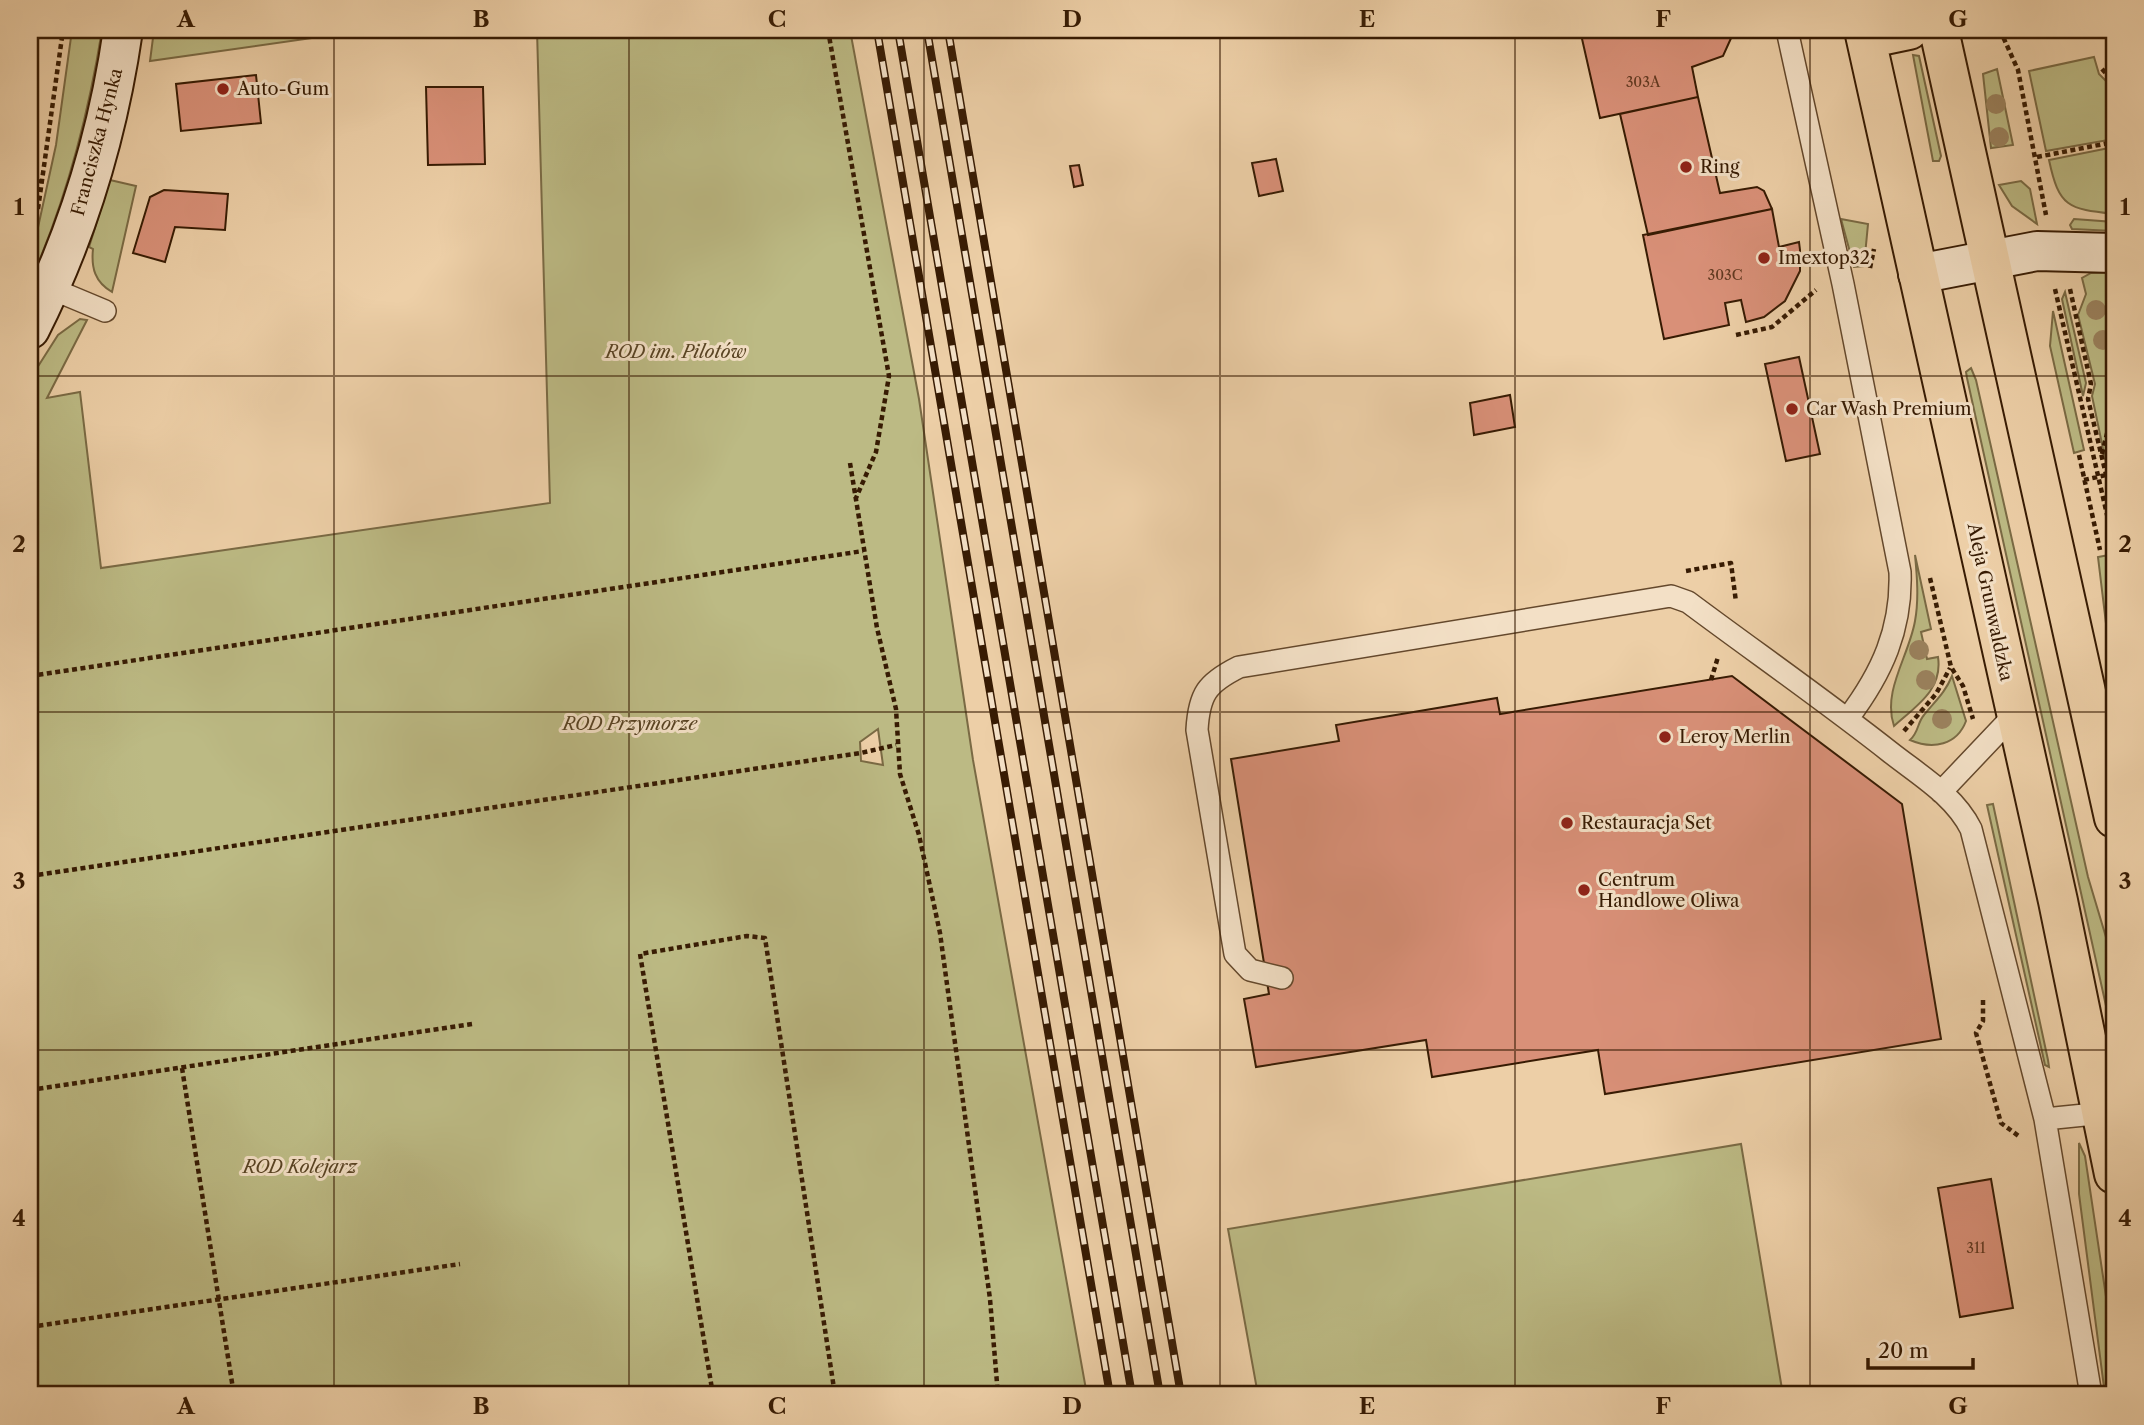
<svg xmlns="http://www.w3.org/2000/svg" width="2144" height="1425" viewBox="0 0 2144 1425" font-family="'Libre Caslon Text',serif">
<rect width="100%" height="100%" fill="#edcfa7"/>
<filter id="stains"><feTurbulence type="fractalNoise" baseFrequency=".00286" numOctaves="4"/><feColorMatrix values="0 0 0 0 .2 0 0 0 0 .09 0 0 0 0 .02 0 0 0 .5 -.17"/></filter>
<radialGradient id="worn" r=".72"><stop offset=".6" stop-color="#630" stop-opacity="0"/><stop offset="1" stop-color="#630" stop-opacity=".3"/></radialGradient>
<path fill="#bcba84" stroke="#7a6a44" stroke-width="2" fill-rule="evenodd" d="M 72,30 L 102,30 C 88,117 66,202 30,282 L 30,264 L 56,145 Z
M 154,30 L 368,30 L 150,61 Z
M 537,30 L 850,30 L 919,399 L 973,760 L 1087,1395 L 30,1395 L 30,379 L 58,335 L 80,319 L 87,320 L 47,398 L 80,392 L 101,568 L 550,503 ZM 878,729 L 883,765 L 861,761 L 860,742 Z
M 1913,55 L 1919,56 L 1941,156 L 1939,161 L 1933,161 Z
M 2094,57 L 2099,74 L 2114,89 L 2114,139 L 2046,151 L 2029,71 Z
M 1997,69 L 2013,145 L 1991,148 L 1983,74 Z
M 2114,147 L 2114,214 C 2068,209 2059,207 2049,160 Z
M 110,180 L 136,186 L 112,292 C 95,282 91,268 93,249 L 89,247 Z
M 2021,181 L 2030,189 L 2037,224 L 2012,206 L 1999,185 Z
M 1841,219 L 1868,224 L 1864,266 L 1854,267 Z
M 2074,219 L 2114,222 L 2114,231 L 2072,229 L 2070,225 Z
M 2114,272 L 2114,461 L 2106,463 L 2092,396 L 2095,384 L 2078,315 L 2086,294 L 2082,278 L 2091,273 Z
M 2065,292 L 2086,383 L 2083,396 L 2062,299 Z
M 2053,311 L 2084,450 L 2074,453 L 2050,346 Z
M 1971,368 L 1976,380 L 2088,877 L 2114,964 L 2114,1042 L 1967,378 L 1966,372 Z
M 1915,555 L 1931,629 L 1921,632 L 1927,659 L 1938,657 C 1943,690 1916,706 1894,726 C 1882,691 1909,656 1915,621 C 1919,599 1917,576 1915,555 Z
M 2109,555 L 2114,574 L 2114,690 L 2098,557 Z
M 1952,676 L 1966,721 C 1957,745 1933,750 1910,740 C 1919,732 1917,723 1924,715 C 1935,701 1945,693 1952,676 Z
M 1993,804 L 2048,1060 L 2049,1067 L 2045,1065 L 1987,805 Z
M 2079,1143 L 2085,1156 L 2114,1350 L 2114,1395 L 2105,1395 L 2079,1194 Z
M 1741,1144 L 1783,1395 L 1258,1395 L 1228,1229 Z"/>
<path fill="#d99078" stroke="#371b03" stroke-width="2" d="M 1580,30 L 1731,30 L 1732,36 L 1723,56 L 1692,67 L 1698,97 L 1600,118 Z
M 256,75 L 261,123 L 181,131 L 176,84 Z
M 426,87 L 483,87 L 485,164 L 428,165 Z
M 1698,97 L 1720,193 L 1757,187 L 1764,191 L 1772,209 L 1648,235 L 1620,114 Z
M 1276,159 L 1283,191 L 1259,196 L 1252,163 Z
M 1079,165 L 1083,185 L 1074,187 L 1070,166 Z
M 164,190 L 228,194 L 225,230 L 175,227 L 165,262 L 133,253 L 150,197 Z
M 1772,209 L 1779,247 L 1799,242 L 1800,250 L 1800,271 L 1785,301 L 1764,317 L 1746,322 L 1741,300 L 1725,303 L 1729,325 L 1664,339 L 1643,235 Z
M 1799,357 L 1820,454 L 1786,461 L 1765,364 Z
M 1510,395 L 1515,427 L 1474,435 L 1470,403 Z
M 1732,676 L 1902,804 L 1941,1039 L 1605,1094 L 1598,1050 L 1432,1077 L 1426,1040 L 1256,1067 L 1244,999 L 1269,994 L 1231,759 L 1339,741 L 1336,725 L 1497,698 L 1500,714 Z
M 1991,1179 L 2013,1308 L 1960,1317 L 1938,1188 Z"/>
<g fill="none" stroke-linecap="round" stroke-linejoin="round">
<g stroke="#64482c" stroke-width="24">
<path id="lane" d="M 1787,30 L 1843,284 L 1900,572 C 1902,629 1882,673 1848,718
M 50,288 L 105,311
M 1941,792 L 2015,714
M 1282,978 L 1250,970 L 1235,954 L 1197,730 C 1199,694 1207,683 1239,667 L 1659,598 L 1671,596 L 1688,602 C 1755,652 1824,700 1890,752 C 1919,775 1954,795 1971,829 L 2045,1119 L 2091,1395
M 2045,1119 L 2104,1113"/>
</g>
<g stroke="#371b03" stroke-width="42">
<path id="secondary" d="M 1918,274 L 2037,251 L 2114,253
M 30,329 C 78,234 108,134 123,30"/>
</g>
<g stroke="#371b03" stroke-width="42">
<path id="primary" d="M 1864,30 L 2058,901 L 2114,1174
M 1939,30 L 2114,818
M 1866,39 L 1909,30"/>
</g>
<path stroke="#371b03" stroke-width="4.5" stroke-dasharray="5 3.5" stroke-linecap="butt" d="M 828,30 L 889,376 L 876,452 L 856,498
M 2000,30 L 2018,70 L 2046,215
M 2102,69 L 2114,82
M 2037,157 L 2114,142
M 30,189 L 41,178
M 38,209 L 63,30
M 1870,268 L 1874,249
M 2055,289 L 2114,545
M 2070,289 L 2091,384 L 2088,399 L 2114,508
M 1736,335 L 1772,327 L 1816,290
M 2102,454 L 2114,405
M 2079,455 L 2100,550
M 850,463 L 877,628 L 896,709 L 900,774 L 919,835 L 940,933 L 990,1299 L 998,1395
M 2084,480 L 2106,475
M 1686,571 L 1731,563 L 1736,602
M 1930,578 L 1951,667 L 1963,686 L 1973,719
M 30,676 L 863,551
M 1711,680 L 1718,657
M 1904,731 L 1936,694 L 1950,668
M 30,876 L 861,753 L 896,745
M 1983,1000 L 1983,1021 L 1976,1033 L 2001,1123 L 2020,1137
M 182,1068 L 234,1395
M 30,1090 L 472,1024
M 30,1327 L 460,1264
M 713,1395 L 640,954 L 747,936 L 765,938 L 835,1395"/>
<use href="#lane" stroke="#f3e0c6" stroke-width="21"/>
<use href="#secondary" stroke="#f3e0c6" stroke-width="38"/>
<use href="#primary" stroke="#edcfa7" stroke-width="38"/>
<g stroke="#371b03" stroke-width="8">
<path id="rail" d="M 877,30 L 1110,1395
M 898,30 L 1132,1395
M 927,30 L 1160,1395
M 948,30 L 1181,1395"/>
</g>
<use href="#rail" stroke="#f3e0c6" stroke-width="5" stroke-dasharray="16" stroke-linecap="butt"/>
</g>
<g fill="#9b825e">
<circle cx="1996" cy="104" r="10"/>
<circle cx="1999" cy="137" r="10"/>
<circle cx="2096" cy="310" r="10"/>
<circle cx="2103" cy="340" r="10"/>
<circle cx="1919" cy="650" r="10"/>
<circle cx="1926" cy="680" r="10"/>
<circle cx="1942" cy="719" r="10"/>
</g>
<path fill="none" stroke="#371b03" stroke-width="2" stroke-opacity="0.55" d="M 334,30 L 334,1395M 629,30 L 629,1395M 924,30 L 924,1395M 1220,30 L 1220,1395M 1515,30 L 1515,1395M 1810,30 L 1810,1395M 30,376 L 2114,376M 30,712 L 2114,712M 30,1050 L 2114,1050"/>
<g fill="#8f2418" stroke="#f3e0c6" stroke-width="2.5">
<circle cx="223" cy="89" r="7"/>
<circle cx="1686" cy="167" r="7"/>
<circle cx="1764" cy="258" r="7"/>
<circle cx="1792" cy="409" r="7"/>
<circle cx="1665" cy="737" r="7"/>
<circle cx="1567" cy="823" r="7"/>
<circle cx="1584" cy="890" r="7"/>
</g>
<g text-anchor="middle" stroke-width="6" stroke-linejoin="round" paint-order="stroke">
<g font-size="14" fill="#603820">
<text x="1643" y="87">303A</text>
<text x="1725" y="280">303C</text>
<text x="1976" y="1253">311</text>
</g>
<g font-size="18" fill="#371b03" stroke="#f3e0c6" text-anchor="start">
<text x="237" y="95">Auto-Gum</text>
<text x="1700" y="173">Ring</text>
<text x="1778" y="264">Imextop32</text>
<text x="1806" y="415">Car Wash Premium</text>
<text x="1679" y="743">Leroy Merlin</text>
<text x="1581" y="829">Restauracja Set</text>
<text x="1598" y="886">Centrum<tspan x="1598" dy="21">Handlowe Oliwa</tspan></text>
</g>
<g font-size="18" fill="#371b03" stroke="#f3e0c6">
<text transform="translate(97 142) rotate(-75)" y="6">Franciszka Hynka</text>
<text transform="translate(1990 602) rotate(78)" y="6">Aleja Grunwaldzka</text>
</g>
<g font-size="18" font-style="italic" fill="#584323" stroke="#f3e0c6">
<text x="676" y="358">ROD im. Pilotów</text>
<text x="630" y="730">ROD Przymorze</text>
<text x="300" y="1173">ROD Kolejarz</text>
</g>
</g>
<rect width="2144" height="1425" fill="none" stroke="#edcfa7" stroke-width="77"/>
<path d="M1868 1358v10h105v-10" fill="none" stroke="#371b03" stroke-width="3.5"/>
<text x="1878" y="1358" font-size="21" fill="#371b03" stroke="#f3e0c6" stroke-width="5" paint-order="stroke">20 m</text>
<rect x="38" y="38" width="2068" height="1348" fill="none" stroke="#371b03" stroke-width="2.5"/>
<g font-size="23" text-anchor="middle" font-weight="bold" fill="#371b03">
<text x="186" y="27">A</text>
<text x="481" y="27">B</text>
<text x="777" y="27">C</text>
<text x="1072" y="27">D</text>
<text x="1367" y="27">E</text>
<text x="1663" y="27">F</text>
<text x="1958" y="27">G</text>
<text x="19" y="215">1</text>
<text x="2125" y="215">1</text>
<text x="19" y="552">2</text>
<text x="2125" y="552">2</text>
<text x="19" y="889">3</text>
<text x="2125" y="889">3</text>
<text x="19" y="1226">4</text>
<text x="2125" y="1226">4</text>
<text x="186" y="1414">A</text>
<text x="481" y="1414">B</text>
<text x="777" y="1414">C</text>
<text x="1072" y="1414">D</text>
<text x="1367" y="1414">E</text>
<text x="1663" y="1414">F</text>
<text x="1958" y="1414">G</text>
</g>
<rect width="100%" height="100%" filter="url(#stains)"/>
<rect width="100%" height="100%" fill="url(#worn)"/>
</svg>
